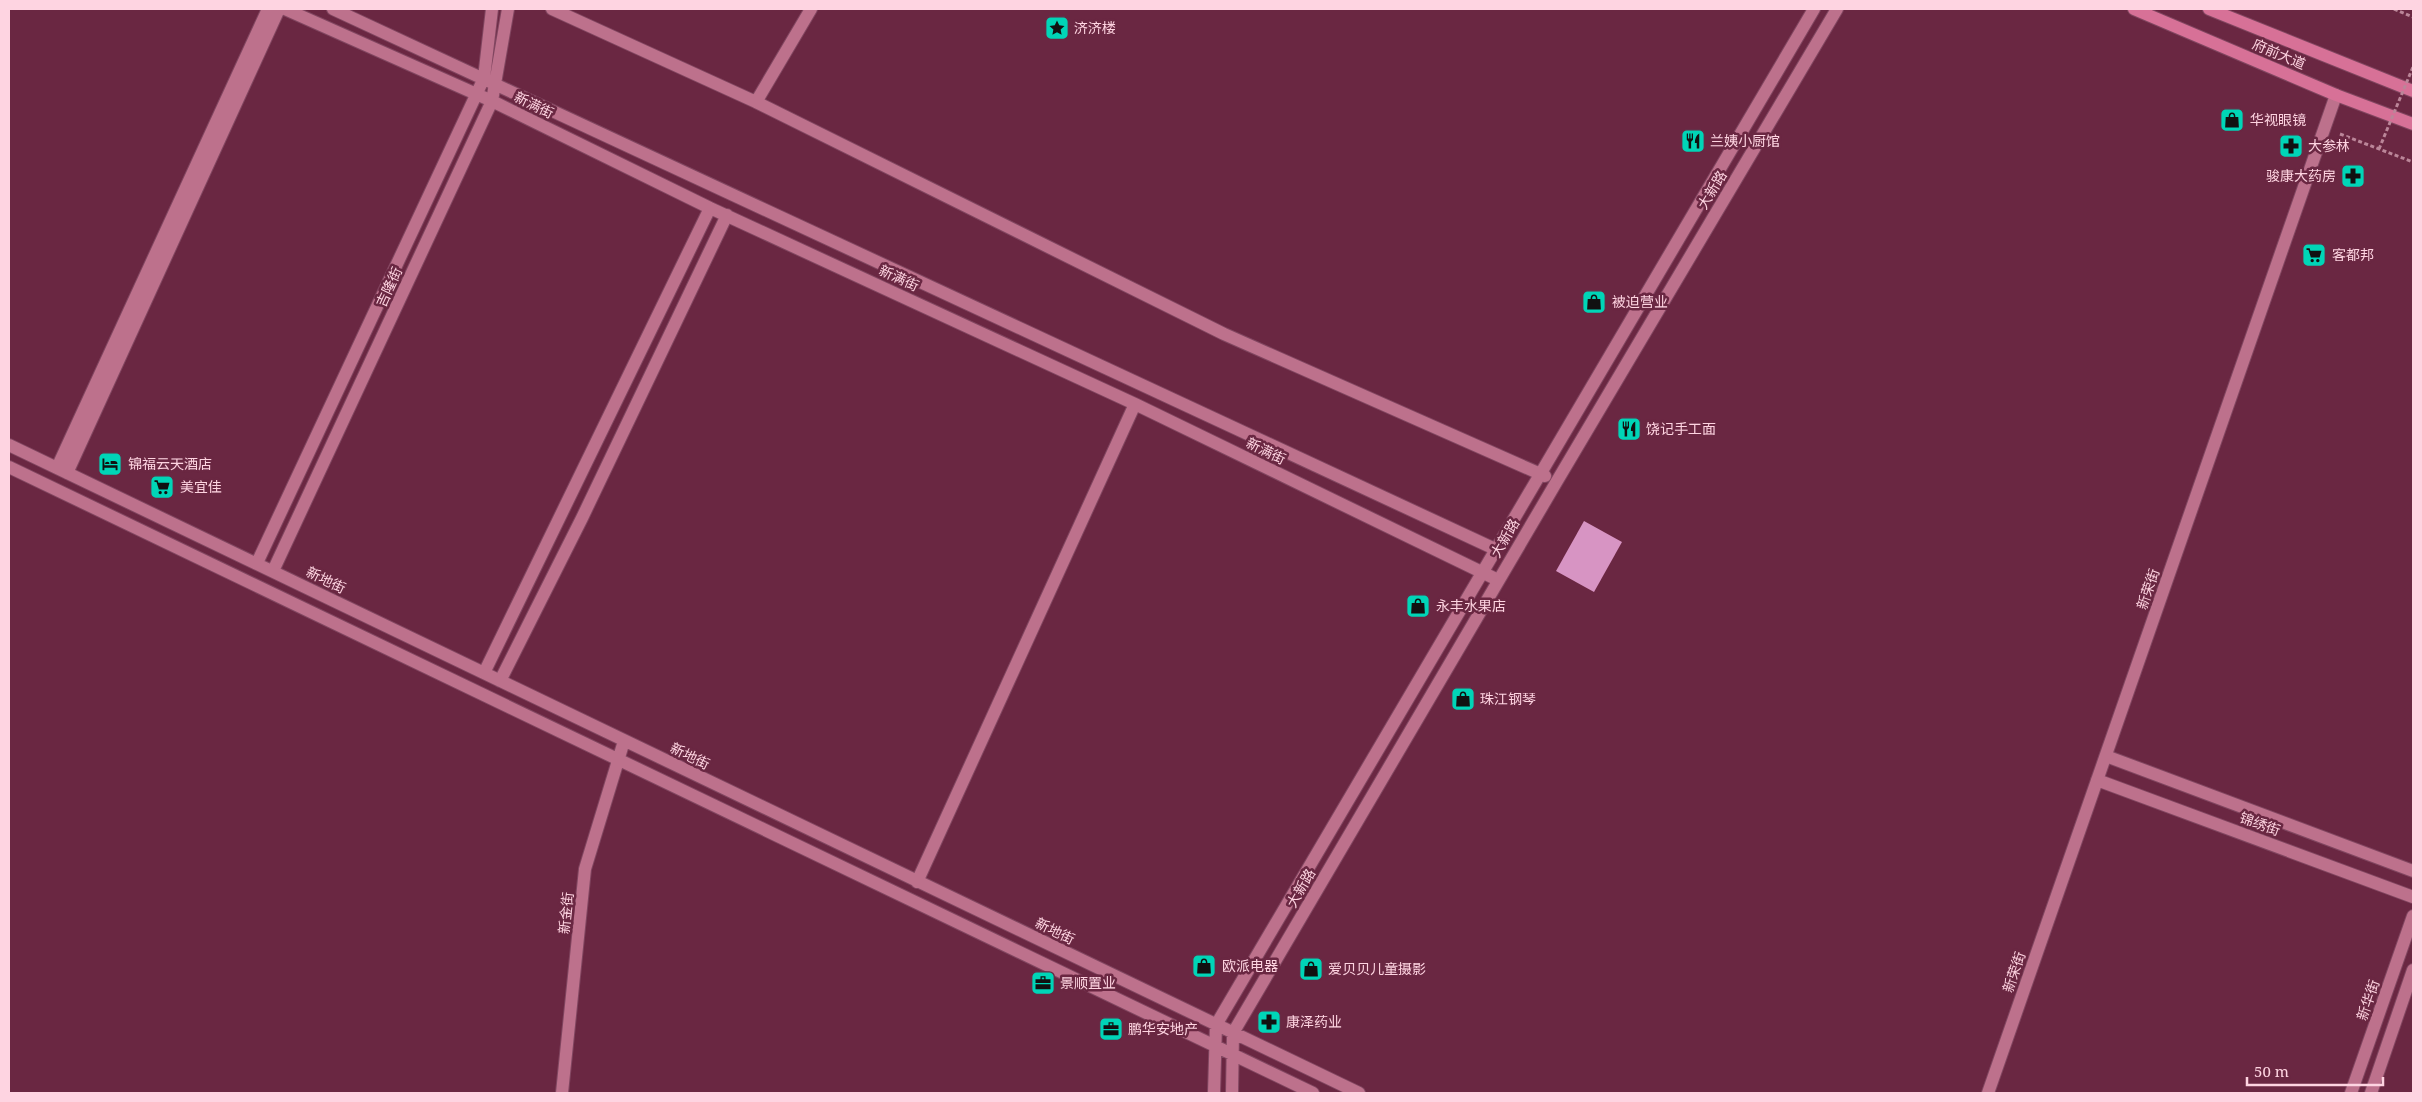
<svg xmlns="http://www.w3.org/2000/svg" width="2422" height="1102" viewBox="0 0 2422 1102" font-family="'Noto Serif','Noto Sans SC',serif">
<rect width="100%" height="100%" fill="#6a2742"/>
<path fill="#d794c3" d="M 1584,521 L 1622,542 L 1594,592 L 1556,571 Z"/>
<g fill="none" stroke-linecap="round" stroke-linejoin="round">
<g stroke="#814660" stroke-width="14">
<path id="minor" d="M 285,9 L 492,101 L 710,208 L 1135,404 L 1498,580
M 333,9 L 1495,549
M 552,9 L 756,102 L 1224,334 L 1545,476
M 756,102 L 811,9
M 9,445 L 1359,1093
M 9,467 L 1313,1093
M 57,468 L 268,9
M 67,473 L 279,9
M 257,563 L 484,78 L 492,9
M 273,571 L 492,101 L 508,9
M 484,673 L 710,208
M 500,681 L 582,518 L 727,215
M 2106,756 L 2413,871
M 2097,780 L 2413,897
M 917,882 L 1135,404
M 562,1093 L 585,869 L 624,741
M 1214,1093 L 1216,1025 L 1814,9
M 1232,1093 L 1233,1033 L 1557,481 L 1837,9
M 1988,1093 L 2336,95
M 2351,1093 L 2413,916
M 2371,1093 L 2413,970"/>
</g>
<g stroke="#814660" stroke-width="14">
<path id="major" d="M 2134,9 L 2336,95 L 2413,124
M 2209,9 L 2413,91"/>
</g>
<path stroke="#bb8699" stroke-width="3" stroke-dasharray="4 2.5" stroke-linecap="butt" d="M 2394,9 L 2413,17
M 2340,134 L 2413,162"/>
<use href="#minor" stroke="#bd718c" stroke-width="12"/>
<use href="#major" stroke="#d77197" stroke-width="12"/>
<path stroke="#bb8699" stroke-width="3" stroke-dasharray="4 2.5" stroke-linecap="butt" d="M 2379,149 L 2413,67"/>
</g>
<defs>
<g id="sight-square" transform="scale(1.25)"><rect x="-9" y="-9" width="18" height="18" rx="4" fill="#00d5b7" stroke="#6a2742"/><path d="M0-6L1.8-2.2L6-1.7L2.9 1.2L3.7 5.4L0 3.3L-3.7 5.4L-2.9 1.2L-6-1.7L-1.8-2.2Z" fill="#111"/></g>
<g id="shop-square" transform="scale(1.25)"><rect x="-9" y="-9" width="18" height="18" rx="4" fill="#00d5b7" stroke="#6a2742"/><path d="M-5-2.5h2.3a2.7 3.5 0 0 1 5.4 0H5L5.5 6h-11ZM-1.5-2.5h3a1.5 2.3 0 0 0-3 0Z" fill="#111"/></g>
<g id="restaurant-square" transform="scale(1.25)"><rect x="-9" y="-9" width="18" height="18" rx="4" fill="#00d5b7" stroke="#6a2742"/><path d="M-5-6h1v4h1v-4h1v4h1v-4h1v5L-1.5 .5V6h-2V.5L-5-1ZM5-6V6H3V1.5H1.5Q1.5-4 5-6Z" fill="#111"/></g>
<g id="pharmacy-square" transform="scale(1.25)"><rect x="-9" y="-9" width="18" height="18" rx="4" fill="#00d5b7" stroke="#6a2742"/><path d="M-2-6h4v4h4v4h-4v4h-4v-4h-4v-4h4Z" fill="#111"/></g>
<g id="supermarket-square" transform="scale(1.25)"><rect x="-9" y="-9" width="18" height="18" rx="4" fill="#00d5b7" stroke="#6a2742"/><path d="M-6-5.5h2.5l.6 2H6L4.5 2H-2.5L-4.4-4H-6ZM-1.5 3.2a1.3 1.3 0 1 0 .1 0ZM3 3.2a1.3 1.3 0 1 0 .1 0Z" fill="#111"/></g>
<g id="hotel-square" transform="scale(1.25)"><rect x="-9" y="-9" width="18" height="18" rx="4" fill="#00d5b7" stroke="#6a2742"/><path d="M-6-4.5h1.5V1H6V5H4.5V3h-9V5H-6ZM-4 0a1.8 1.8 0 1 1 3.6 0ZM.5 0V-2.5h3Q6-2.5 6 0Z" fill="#111"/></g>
<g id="office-square" transform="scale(1.25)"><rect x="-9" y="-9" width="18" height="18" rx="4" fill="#00d5b7" stroke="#6a2742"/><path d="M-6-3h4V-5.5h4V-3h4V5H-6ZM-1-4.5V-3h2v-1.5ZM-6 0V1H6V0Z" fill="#111"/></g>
</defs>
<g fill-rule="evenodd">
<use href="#sight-square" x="1057" y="28"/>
<use href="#shop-square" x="2232" y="120"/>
<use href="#restaurant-square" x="1693" y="141"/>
<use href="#pharmacy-square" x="2291" y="146"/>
<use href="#pharmacy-square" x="2353" y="176"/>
<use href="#supermarket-square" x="2314" y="255"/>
<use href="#shop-square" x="1594" y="302"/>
<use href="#restaurant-square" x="1629" y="429"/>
<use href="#hotel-square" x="110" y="464"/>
<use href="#supermarket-square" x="162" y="487"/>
<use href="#shop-square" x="1418" y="606"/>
<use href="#shop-square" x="1463" y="699"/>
<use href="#shop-square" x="1204" y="966"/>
<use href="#shop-square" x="1311" y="969"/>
<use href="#office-square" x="1043" y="983"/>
<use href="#pharmacy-square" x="1269" y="1022"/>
<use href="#office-square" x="1111" y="1029"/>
</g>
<g text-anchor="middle" stroke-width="5" stroke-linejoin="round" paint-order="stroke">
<g font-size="14" fill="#fed4e1" stroke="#6a2742" text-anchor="start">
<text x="1074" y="33">济济楼</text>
<text x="2250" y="125">华视眼镜</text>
<text x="1710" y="146">兰姨小厨馆</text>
<text x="2308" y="151">大参林</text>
<text x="2336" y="181" text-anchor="end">骏康大药房</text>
<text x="2332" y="260">客都邦</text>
<text x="1612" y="307">被迫营业</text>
<text x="1646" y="434">饶记手工面</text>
<text x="128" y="469">锦福云天酒店</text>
<text x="180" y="492">美宜佳</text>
<text x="1436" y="611">永丰水果店</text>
<text x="1480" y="704">珠江钢琴</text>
<text x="1222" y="971">欧派电器</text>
<text x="1328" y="974">爱贝贝儿童摄影</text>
<text x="1060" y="988">景顺置业</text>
<text x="1286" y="1027">康泽药业</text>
<text x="1128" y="1034">鹏华安地产</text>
</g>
<g font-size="14" fill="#fed4e1" stroke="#6a2742">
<text transform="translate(2279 54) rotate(23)" y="5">府前大道</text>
<text transform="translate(534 105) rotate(26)" y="5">新满街</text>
<text transform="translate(1712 190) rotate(-59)" y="5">大新路</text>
<text transform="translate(899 278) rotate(25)" y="5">新满街</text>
<text transform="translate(389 287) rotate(-65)" y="5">吉隆街</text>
<text transform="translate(1266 451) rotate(26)" y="5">新满街</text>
<text transform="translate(1505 538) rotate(-60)" y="5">大新路</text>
<text transform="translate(326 580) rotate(26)" y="5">新地街</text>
<text transform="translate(2148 589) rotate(-71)" y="5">新荣街</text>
<text transform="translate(690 756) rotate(26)" y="5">新地街</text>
<text transform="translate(2260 824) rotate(20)" y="5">锦绣街</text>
<text transform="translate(1301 888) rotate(-60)" y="5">大新路</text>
<text transform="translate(566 913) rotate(-84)" y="5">新金街</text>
<text transform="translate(1055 931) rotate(26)" y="5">新地街</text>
<text transform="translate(2014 972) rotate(-71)" y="5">新荣街</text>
<text transform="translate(2368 1000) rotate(-71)" y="5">新华街</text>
</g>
</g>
<rect width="2422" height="1102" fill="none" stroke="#fed4e1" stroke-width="20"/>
<path d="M2247 1077v8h136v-8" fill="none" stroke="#fed4e1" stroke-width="2.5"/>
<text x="2254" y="1077" font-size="15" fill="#fed4e1" stroke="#6a2742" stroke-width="4" paint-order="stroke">50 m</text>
</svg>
